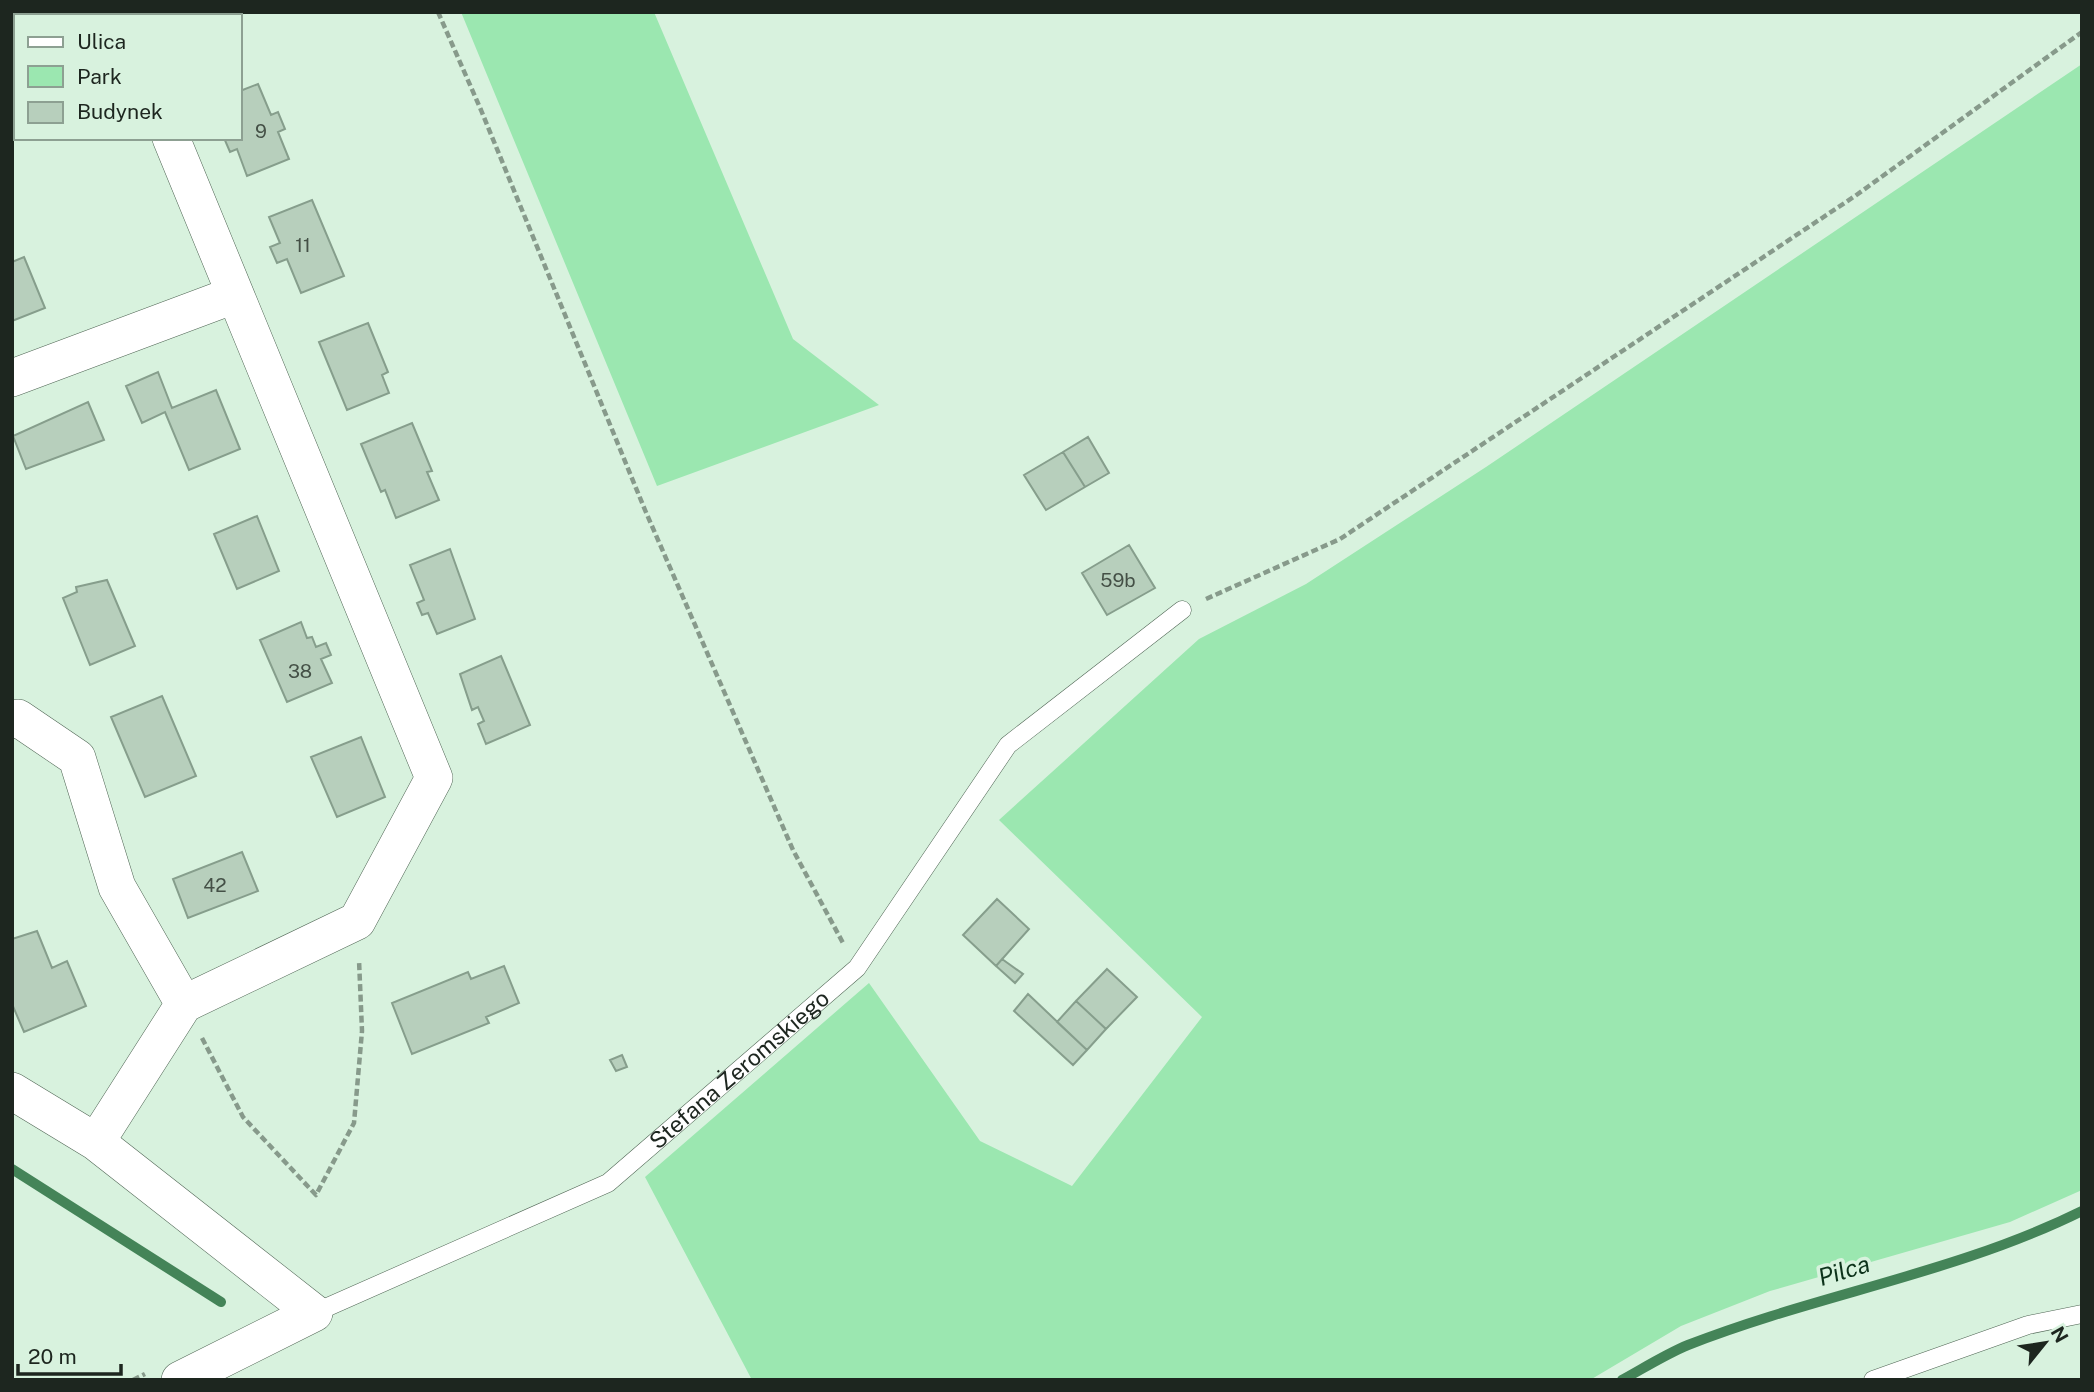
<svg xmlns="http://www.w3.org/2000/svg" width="2094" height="1392" viewBox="0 0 2094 1392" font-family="'Public Sans',sans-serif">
<rect width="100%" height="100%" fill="#d8f2de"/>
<path fill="#9be7b0" d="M 461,12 L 654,12 L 793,339 L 879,405 L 657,486 Z
M 2082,64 L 2082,1190 L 2010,1222 L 1770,1291 L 1681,1326 L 1590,1380 L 752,1380 L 645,1177 L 869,983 L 980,1141 L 1072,1186 L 1202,1017 L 999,820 L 1199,639 L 1306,584 L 1486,467 Z"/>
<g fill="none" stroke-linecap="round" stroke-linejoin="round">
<path stroke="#448458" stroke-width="10" d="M 12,1169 L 221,1302
M 1622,1380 C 1644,1368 1666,1354 1688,1345 C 1818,1294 1957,1273 2082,1211"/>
</g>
<path fill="#b7cfbc" stroke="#869e8c" stroke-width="2" d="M 12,12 L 33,12 L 35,16 L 16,16 L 16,67 L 12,69 Z
M 176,12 L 223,12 L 224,16 L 178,16 Z
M 258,84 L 271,115 L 278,112 L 285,129 L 278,132 L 289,159 L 247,176 L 237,149 L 230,152 L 224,138 L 240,138 L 240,91 Z
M 312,200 L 344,276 L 301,293 L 287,259 L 277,263 L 270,247 L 280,243 L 269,217 Z
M 24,257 L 45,308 L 12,321 L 12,262 Z
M 368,323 L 388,372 L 382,375 L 389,393 L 347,410 L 319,342 Z
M 158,372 L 172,408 L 216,390 L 240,449 L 189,470 L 165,412 L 142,423 L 126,386 Z
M 88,402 L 104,440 L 26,469 L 13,436 Z
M 412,423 L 432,471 L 427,472 L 439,500 L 396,518 L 385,490 L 381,492 L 361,444 Z
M 1088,437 L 1109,473 L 1085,487 L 1063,452 Z
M 1063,452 L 1085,487 L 1046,510 L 1024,475 Z
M 257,516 L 279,571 L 237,589 L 214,534 Z
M 1129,545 L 1155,588 L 1107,615 L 1082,573 Z
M 450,549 L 475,619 L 437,634 L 428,613 L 422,615 L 417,603 L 424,600 L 410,565 Z
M 107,580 L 135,646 L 90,665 L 63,598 L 77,592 L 76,587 Z
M 301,622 L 307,638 L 312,637 L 316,647 L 326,643 L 331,655 L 321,659 L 332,683 L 287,702 L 260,640 Z
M 501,656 L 530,725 L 486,744 L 478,724 L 484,721 L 478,707 L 472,710 L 460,674 Z
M 162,696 L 196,776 L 145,797 L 111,717 Z
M 361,737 L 385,797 L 337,817 L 311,757 Z
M 242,852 L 258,891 L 188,918 L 173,879 Z
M 997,899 L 1029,929 L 996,966 L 963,935 Z
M 37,931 L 52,968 L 67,961 L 86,1006 L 24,1032 L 12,1004 L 12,939 Z
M 1002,959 L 1023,974 L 1015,983 L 996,966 Z
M 504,966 L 519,1003 L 486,1017 L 489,1023 L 412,1054 L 392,1003 L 468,972 L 471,979 Z
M 1107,969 L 1137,997 L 1106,1029 L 1076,1001 Z
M 1028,994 L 1087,1050 L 1073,1065 L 1014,1011 Z
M 1076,1001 L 1106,1029 L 1087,1050 L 1057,1022 Z
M 622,1055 L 627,1067 L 616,1071 L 610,1060 Z"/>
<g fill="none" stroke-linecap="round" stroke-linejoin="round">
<g stroke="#506655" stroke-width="19">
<g id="lane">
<path id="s1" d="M 314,1313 L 608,1183 L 857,968 L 1008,745 L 1182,610"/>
<path d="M 1873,1380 L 2028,1325 L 2082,1314"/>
</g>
</g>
<g stroke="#506655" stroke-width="38">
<path id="street" d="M 120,12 L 122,16
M 12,378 L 234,295
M 12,720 L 18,718 L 77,758 L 117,887 L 184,1004
M 12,1091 L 96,1142 L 314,1313 L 180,1380
M 96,1142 L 184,1004 L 357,921 L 434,778 L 171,138"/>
</g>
<path stroke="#879a8b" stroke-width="4.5" stroke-dasharray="7 3.5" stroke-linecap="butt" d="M 438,12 L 481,110 L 645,510 L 793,850 L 843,943
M 1206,599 L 1340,539 L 1855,196 L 2082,32
M 202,1038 L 243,1117 L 316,1195 L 354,1123 L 362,1031 L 359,960
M 133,1380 L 145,1374"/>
<use href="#lane" stroke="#fff" stroke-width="18"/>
<use href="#street" stroke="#fff" stroke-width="37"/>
</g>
<g text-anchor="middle" stroke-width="7" stroke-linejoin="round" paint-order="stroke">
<g font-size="19" fill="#445046">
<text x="261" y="138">9</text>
<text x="303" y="252">11</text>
<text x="1118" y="587">59b</text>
<text x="300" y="678">38</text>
<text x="215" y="892">42</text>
</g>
<g font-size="23" fill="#1d261f" stroke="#d8f2de">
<text dy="8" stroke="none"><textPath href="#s1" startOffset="495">Stefana Żeromskiego</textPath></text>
</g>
<g font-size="24" font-style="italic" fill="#0d331b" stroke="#d8f2de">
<text transform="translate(1844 1271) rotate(-17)" y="8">Pilca</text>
</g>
</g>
<rect width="2094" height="1392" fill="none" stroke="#1d261f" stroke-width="28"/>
<rect x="14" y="14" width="228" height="126" fill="#d8f2de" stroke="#8da092" stroke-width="2"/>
<rect x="28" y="37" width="35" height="10" fill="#ffffff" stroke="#8da092" stroke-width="2"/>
<text x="77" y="49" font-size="21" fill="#1d261f">Ulica</text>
<rect x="28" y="66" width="35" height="21" fill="#9be7b0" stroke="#8da092" stroke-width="2"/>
<text x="77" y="84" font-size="21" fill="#1d261f">Park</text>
<rect x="28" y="102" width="35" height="21" fill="#b7cfbc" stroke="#8da092" stroke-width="2"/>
<text x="77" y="119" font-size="21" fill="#1d261f">Budynek</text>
<g transform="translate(2045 1343) rotate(60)" stroke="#d8f2de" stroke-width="5" paint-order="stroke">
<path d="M0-5L12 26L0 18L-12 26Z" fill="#1d261f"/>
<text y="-10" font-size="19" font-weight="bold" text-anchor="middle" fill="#1d261f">N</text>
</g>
<path d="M18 1364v10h103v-10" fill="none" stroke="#1d261f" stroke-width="3.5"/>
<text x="28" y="1364" font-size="21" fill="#1d261f" stroke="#d8f2de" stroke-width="5" paint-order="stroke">20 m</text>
</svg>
